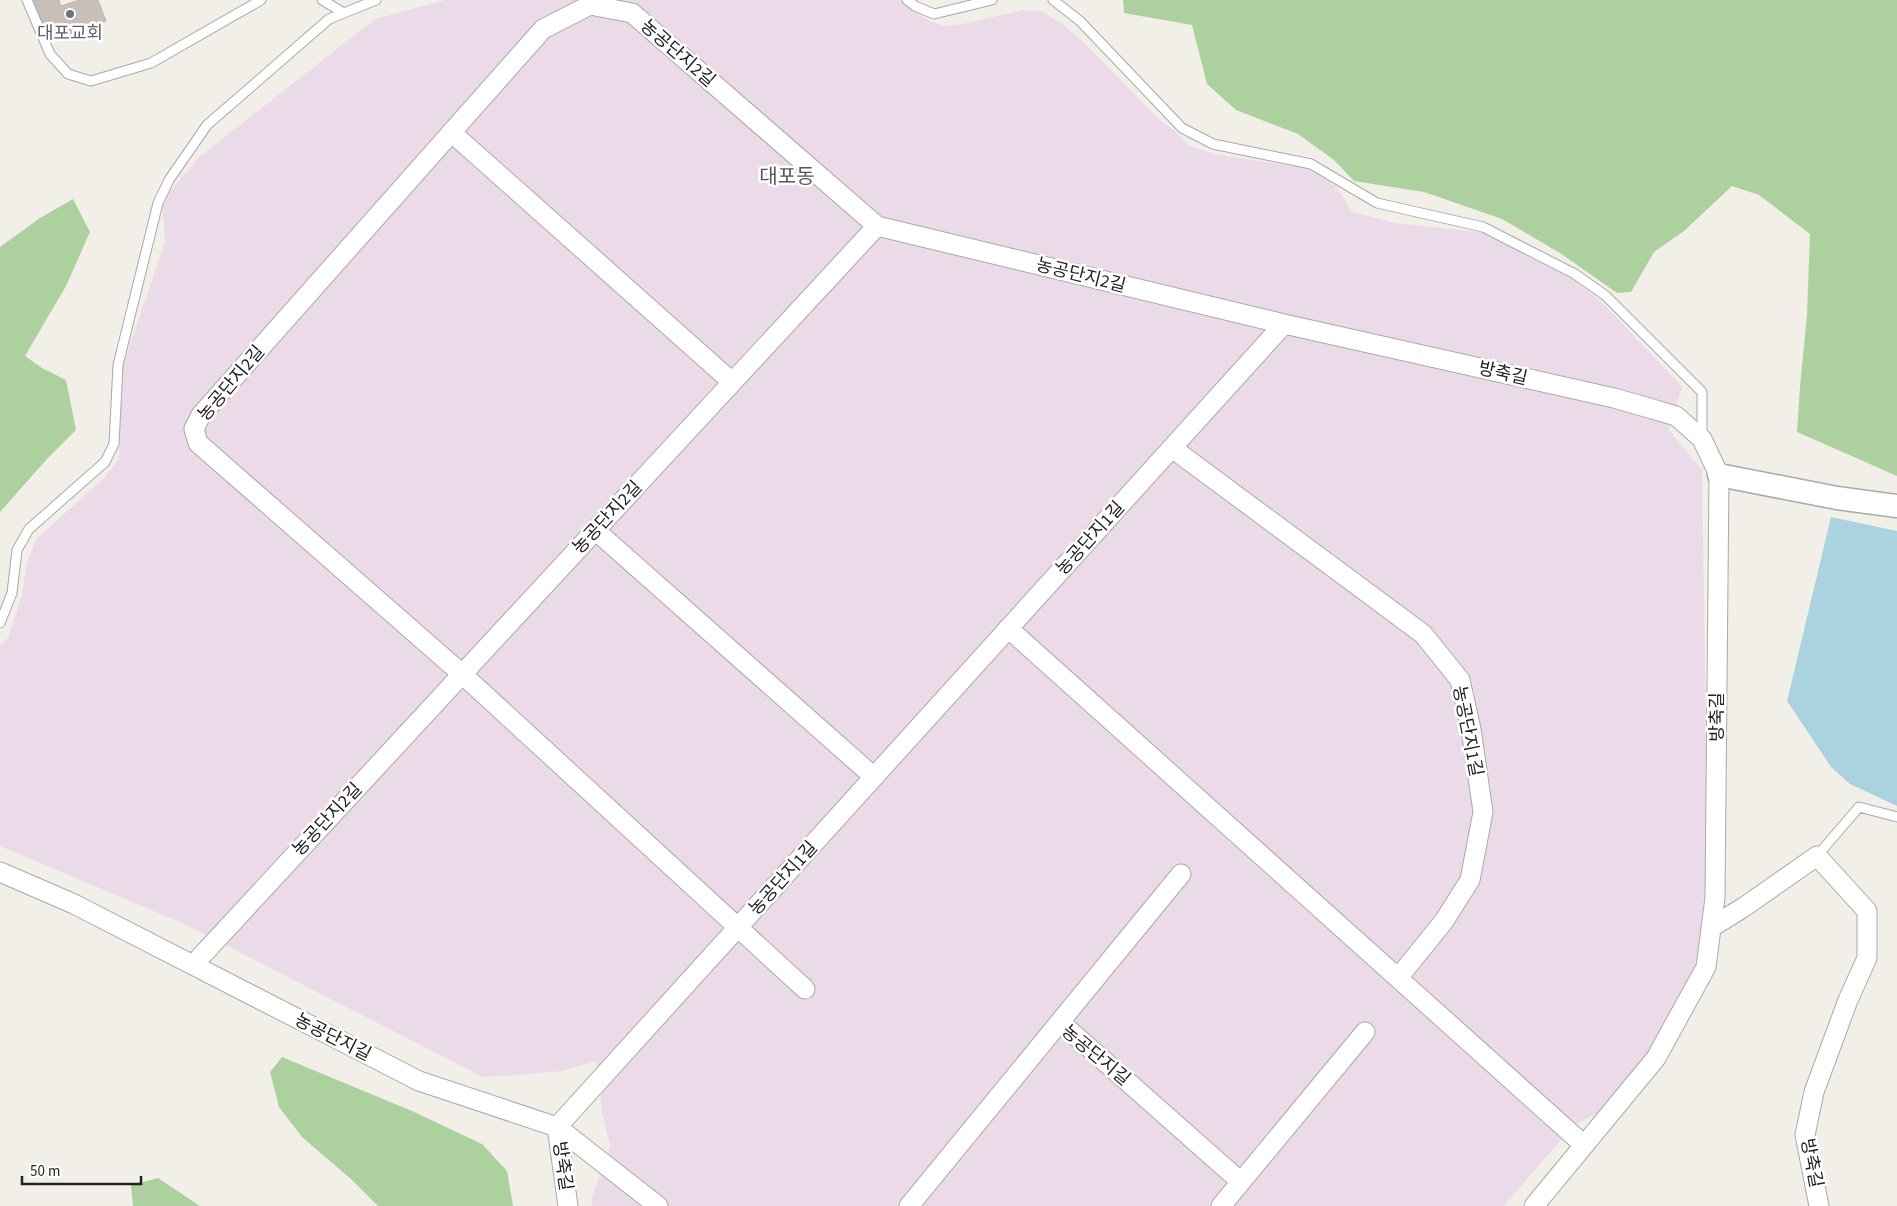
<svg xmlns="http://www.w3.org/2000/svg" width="1897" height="1206" viewBox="0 0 1897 1206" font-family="'Source Sans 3','Noto Sans KR',sans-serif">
<rect width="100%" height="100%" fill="#f2efe9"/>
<path fill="#ebdbe8" d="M 445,0 L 902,0 L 917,13 L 931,22 L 945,26 L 963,24 L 1023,10 L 1041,11 L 1061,23 L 1080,39 L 1159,119 L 1175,131 L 1190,146 L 1219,155 L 1306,168 L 1336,186 L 1352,212 L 1395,223 L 1480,232 L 1574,280 L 1606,306 L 1682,387 L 1669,430 L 1702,470 L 1708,875 L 1700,963 L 1655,1049 L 1599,1112 L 1573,1126 L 1504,1206 L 593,1206 L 591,1200 L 610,1146 L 602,1113 L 596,1061 L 562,1071 L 519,1075 L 483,1077 L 182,923 L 0,846 L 0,645 L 8,638 L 22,595 L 27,562 L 36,539 L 104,478 L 119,459 L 122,368 L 165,242 L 162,201 L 199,157 L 375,19 Z"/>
<path fill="#add19e" d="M 1123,0 L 1897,0 L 1897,476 L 1797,432 L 1800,387 L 1807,314 L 1810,234 L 1759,195 L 1732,186 L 1684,231 L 1654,252 L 1631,292 L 1617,293 L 1560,253 L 1502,219 L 1424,192 L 1354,181 L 1334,160 L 1298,134 L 1236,110 L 1207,84 L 1192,25 L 1124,13 Z
M 73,199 L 90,232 L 66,286 L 25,356 L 42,368 L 66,380 L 76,430 L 47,459 L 0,512 L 0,247 L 40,218 Z
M 282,1057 L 412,1111 L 482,1144 L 507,1171 L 513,1206 L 378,1206 L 352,1180 L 302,1137 L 279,1107 L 270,1072 Z
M 158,1178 L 200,1206 L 133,1206 L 131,1185 Z"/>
<path fill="#aad3df" d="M 1831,517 L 1897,531 L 1897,806 L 1850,784 L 1831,767 L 1787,701 Z"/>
<path fill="#c7bfb8" stroke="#c4b6ab" d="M 32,0 L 59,0 L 61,6 L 79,0 L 98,0 L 106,21 L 46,42 Z"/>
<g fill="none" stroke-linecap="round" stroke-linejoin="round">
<g stroke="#a9a9a9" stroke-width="11">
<path id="service" d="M 27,0 L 50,54 L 68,74 L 91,81 L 151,63 L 261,0
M 322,0 L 344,13
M 907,0 L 915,6 L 934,14 L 992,0
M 1053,0 L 1080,21 L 1182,128 L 1213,144 L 1311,164 L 1377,203 L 1483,227 L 1575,274 L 1606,296 L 1702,392 L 1702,438
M 0,623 L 12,593 L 17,550 L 29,529 L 105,462 L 114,444 L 118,365 L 158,203 L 169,180 L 207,125 L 329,19 L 376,0
M 1817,856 L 1859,807 L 1897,817"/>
</g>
<g stroke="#a9a9a9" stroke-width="21">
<path id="minor" d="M 451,132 L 732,382
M 1172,448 L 1423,634 L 1460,680 L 1471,729 L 1483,812 L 1470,880 L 1444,921 L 1398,978
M 595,530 L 874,777
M 1008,628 L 1584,1145
M 0,872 L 74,904 L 419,1081 L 557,1127 L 658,1206
M 1712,927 L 1744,907 L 1817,856 L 1867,911 L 1867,958 L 1848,1000 L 1814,1092 L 1805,1135 L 1819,1206
M 193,965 L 877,226
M 805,989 L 462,674 L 198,443 L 194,429 L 201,415 L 543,29 L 590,5 L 632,13 L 877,226 L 1284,324 L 1614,398 L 1649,408 L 1676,416 L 1702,439 L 1719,475 L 1715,898 L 1706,967 L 1656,1058 L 1534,1206
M 1060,1022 L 1241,1182
M 568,1206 L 557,1127 L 1284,324
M 909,1206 L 1181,874
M 1221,1206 L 1365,1032"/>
</g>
<g stroke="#a9a9a9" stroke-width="25">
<path id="tertiary" d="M 1719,475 L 1837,498 L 1897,506"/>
</g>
<use href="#service" stroke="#fff" stroke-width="9"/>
<use href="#minor" stroke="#fff" stroke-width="19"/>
<use href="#tertiary" stroke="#fff" stroke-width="22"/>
</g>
<circle fill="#6b7280" stroke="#fff" stroke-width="2" cx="70" cy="14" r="5"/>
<g text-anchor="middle" stroke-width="5" stroke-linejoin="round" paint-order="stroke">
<g font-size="18" fill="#5b616d" stroke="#fff">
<text x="70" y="39">대포교회</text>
</g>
<g font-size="18" fill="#222" stroke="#fff">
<text transform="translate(678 53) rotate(41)" y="6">농공단지2길</text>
<text transform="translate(1081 275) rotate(14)" y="6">농공단지2길</text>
<text transform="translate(1503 373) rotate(13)" y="6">방축길</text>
<text transform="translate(231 383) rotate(-50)" y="6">농공단지2길</text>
<text transform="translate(607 517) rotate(-47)" y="6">농공단지2길</text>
<text transform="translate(1090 538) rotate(-48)" y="6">농공단지1길</text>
<text transform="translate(1717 717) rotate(-90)" y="6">방축길</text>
<text transform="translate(1468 731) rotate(79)" y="6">농공단지1길</text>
<text transform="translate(327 819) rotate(-47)" y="6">농공단지2길</text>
<text transform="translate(783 878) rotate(-48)" y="6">농공단지1길</text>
<text transform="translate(333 1037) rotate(27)" y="6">농공단지길</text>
<text transform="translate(1096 1055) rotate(40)" y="6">농공단지길</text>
<text transform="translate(1812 1163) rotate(79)" y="6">방축길</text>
<text transform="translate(563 1166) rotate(82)" y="6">방축길</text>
</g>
<g font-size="20" fill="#555" stroke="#fff">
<text x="787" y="183">대포동</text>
</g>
</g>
<path d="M22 1176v8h119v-8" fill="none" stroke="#222222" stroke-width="2.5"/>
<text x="30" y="1176" font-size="15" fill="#222222" stroke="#ffffff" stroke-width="4" paint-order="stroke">50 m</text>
</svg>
